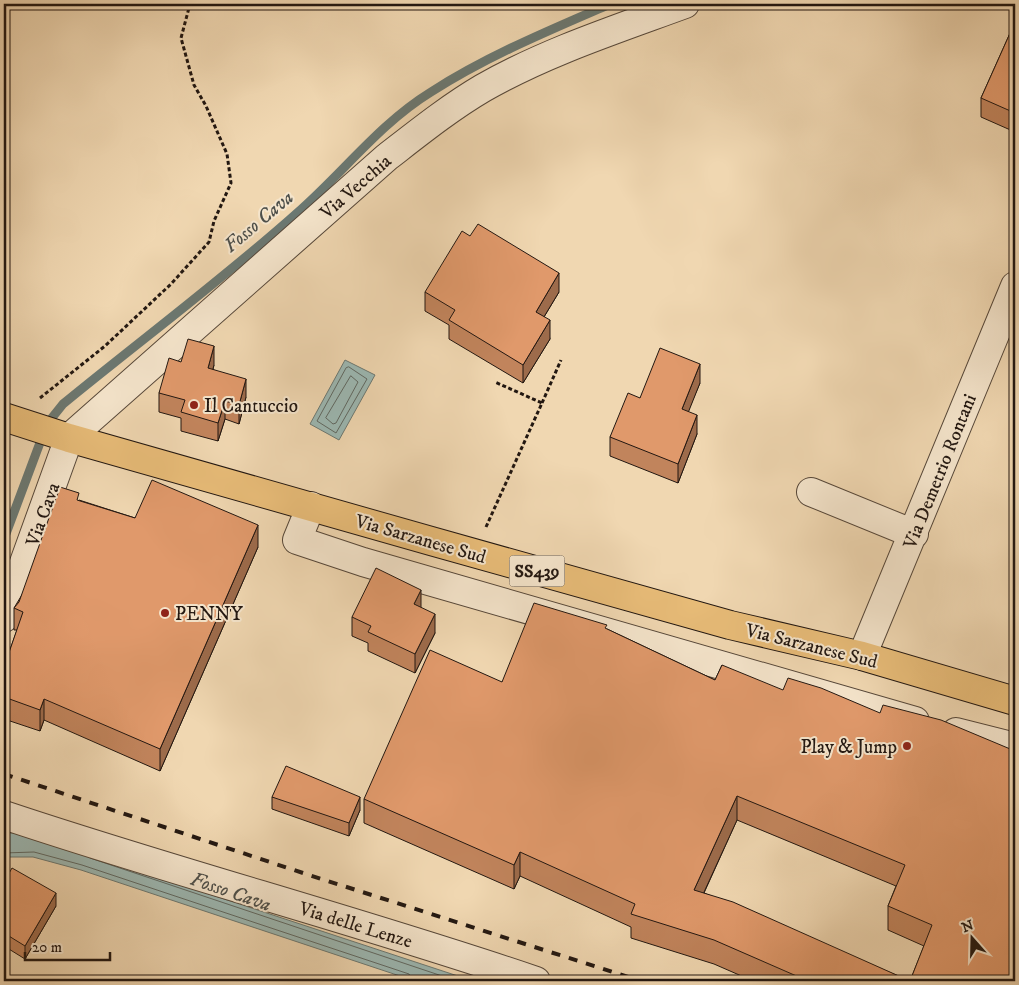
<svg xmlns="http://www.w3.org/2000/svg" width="1019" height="985" viewBox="0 0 1019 985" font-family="'IM FELL DW Pica',serif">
<rect width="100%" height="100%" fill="#f0d7b1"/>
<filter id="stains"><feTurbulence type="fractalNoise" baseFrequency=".004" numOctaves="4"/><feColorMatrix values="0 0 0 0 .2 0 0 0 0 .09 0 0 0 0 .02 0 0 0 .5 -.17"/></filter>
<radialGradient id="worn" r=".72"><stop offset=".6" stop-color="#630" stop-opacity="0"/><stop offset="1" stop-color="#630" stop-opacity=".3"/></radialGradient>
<path fill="#9cb8b3" stroke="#6b7872" d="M 345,360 L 375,375 L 339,440 L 310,424 Z
M 4,833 L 24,833 L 473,981 L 415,981 L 81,870 L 33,857 L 4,857 Z"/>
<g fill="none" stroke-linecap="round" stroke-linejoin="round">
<path stroke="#5f6862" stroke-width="1" d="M 349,367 L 367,379 L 336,433 L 317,421 L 346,368 Z
M 351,376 L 358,382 L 336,423 L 333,424 L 326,418 Z
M 4,853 L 34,852 L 82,865 L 409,974 L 413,981
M 90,858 L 457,981"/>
<path stroke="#6b7872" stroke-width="9" d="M 4,539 L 47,424 L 63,404 C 141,340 222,280 297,213 C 343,173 379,124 431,92 C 487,56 550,30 610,4"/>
<g stroke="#564739" stroke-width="30">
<path id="minor" d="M 811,492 L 914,534
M 311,506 L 297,540 L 363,562 L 915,721
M 4,618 L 69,438 L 387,157 C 418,133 449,108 483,88 C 546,52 617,29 685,4
M 862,656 L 1015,286
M 956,732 L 1015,747
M 4,815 C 180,874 360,921 536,981"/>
</g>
<g stroke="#221711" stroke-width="30">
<path id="major" d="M 4,417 L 69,438 L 431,541 L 730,625 L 862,656 L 1015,701"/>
</g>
<path stroke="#221711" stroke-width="3" stroke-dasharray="4 2.5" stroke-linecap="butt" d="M 40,398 L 105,346 L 171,284 L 209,242 L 214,221 L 231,183 L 227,154 L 206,106 L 194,85 L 181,38 L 190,4
M 542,403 L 561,360
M 486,527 L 542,403 L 495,382"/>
<use href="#minor" stroke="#f5e5cc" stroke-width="28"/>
<use href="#major" stroke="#e8bc78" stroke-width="28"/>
<path stroke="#221711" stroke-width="4" stroke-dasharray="9 9" stroke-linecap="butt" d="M 4,774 L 309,875 L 641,981"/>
</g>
<path fill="#c1845c" stroke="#221711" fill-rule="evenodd" d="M 1015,22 L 1015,132 L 981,117 L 981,98 Z
M 425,292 L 559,292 L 544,317 L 550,339 L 523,383 L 449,339 L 449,325 L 425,311 Z
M 181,362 L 214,365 L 213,369 L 246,397 L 239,424 L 225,419 L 218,441 L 181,431 L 181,418 L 159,412 L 159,393 Z
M 700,383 L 688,411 L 697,434 L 678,483 L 610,456 L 610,437 L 640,398 Z
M 79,500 L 135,518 L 258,547 L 160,771 L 44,720 L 40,731 L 4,719 L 4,667 L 17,630 L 14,630 L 14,608 Z
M 421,607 L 435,633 L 415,673 L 368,651 L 368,643 L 352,636 L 352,617 Z
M 607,629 L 715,680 L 722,665 L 1015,981 L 753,981 L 714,964 L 631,938 L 631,927 L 520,876 L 514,889 L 364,823 L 364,799 L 502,682 ZM 737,820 L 896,886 L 888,906 L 888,930 L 924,946 L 910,981 L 704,893 Z
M 272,797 L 360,810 L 349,836 L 272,809 Z
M 4,882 L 56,906 L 25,959 L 4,946 Z"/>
<path fill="#9d6b4b" stroke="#221711" d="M 559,273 L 559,292 L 536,330 L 536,312 Z
M 550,320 L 550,339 L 523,383 L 523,365 Z
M 214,346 L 214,365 L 208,387 L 208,368 Z
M 700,364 L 700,383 L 682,428 L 682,409 Z
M 246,379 L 246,397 L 239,424 L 239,405 Z
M 225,401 L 225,419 L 218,441 L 218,423 Z
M 697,415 L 697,434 L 678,483 L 678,464 Z
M 258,525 L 258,547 L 160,771 L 160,749 Z
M 421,590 L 421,609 L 414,604 Z
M 435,614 L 435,633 L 415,673 L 415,654 Z
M 44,699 L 44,720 L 40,731 L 40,710 Z
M 737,796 L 737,820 L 694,914 L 694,890 Z
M 360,797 L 360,810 L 349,836 L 349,823 Z
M 520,852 L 520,876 L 514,889 L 514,865 Z
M 56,893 L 56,906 L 25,959 L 25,946 Z"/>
<path fill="#e0996b" stroke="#221711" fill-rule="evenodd" d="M 1015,22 L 1015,113 L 981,98 Z
M 478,224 L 559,273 L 536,312 L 550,320 L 523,365 L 449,320 L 455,310 L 425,292 L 462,231 L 470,236 Z
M 188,339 L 214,346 L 208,368 L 246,379 L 239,405 L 225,401 L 218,423 L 181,412 L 185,400 L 159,393 L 169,358 L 181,362 Z
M 660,348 L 700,364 L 682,409 L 697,415 L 678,464 L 610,437 L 628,393 L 640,398 Z
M 152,480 L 258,525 L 160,749 L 44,699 L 40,710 L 4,697 L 4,667 L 23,612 L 14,608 L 19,602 L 60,487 L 79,493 L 77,500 L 135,518 Z
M 376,568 L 421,590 L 414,604 L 435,614 L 415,654 L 368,632 L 371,626 L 352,617 Z
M 534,603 L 607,625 L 605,628 L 715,680 L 722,665 L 783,690 L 788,678 L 821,688 L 880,713 L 883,705 L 941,720 L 1015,751 L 1015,981 L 808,981 L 714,940 L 631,914 L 635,904 L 520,852 L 514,865 L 364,799 L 430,650 L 502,682 ZM 737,796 L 905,865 L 888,906 L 932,925 L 910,981 L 733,902 L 694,890 Z
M 286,766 L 360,797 L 349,823 L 272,797 Z
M 12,868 L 56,893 L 25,946 L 4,933 L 4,882 Z"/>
<g fill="#8f2418" stroke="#f5e5cc" stroke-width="2">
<circle cx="194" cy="405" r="5"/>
<circle cx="165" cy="613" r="5"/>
<circle cx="907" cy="746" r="5"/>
</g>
<g text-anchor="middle" stroke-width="4" stroke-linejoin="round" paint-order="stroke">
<rect fill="#f5e5cc" stroke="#615549" stroke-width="1" x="509.5" y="555.5" width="55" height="31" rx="4"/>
<g font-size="18" font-weight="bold" fill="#221711">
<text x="537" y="577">SS439</text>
</g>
<g font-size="19" fill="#221711" stroke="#f5e5cc">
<text transform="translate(355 186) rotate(-41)" y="7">Via Vecchia</text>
<text transform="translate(939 471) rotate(-68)" y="7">Via Demetrio Rontani</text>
<text transform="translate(42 514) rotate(-70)" y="7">Via Cava</text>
<text transform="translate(421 538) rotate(16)" y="7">Via Sarzanese Sud</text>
<text transform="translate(812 645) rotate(14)" y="7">Via Sarzanese Sud</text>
<text transform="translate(356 924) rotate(17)" y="7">Via delle Lenze</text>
</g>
<g font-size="19" fill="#221711" stroke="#f5e5cc" text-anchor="start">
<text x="204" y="412">Il Cantuccio</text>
<text x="175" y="620">PENNY</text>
<text x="897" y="753" text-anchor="end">Play &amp; Jump</text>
</g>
<g font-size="20" font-style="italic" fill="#4d4f4a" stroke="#f5e5cc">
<text transform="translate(258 221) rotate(-40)" y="7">Fosso Cava</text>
<text transform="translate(231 891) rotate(19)" y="7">Fosso Cava</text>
</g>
</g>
<rect width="1019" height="985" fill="none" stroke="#f0d7b1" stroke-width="20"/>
<rect x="5" y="5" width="1009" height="975" fill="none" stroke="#221711" stroke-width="2.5"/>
<rect x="10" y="10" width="999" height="965" fill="none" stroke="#221711"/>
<g transform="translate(972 938) rotate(340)" stroke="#f5e5cc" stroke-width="4" paint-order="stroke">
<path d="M0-4L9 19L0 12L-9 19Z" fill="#221711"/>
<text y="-8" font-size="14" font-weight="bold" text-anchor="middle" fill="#221711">N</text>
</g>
<path d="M25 952v8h85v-8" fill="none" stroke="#221711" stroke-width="2.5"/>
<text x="32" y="952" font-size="15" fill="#221711" stroke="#f5e5cc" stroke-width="4" paint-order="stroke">20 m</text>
<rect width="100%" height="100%" filter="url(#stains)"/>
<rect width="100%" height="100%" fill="url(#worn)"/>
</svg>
